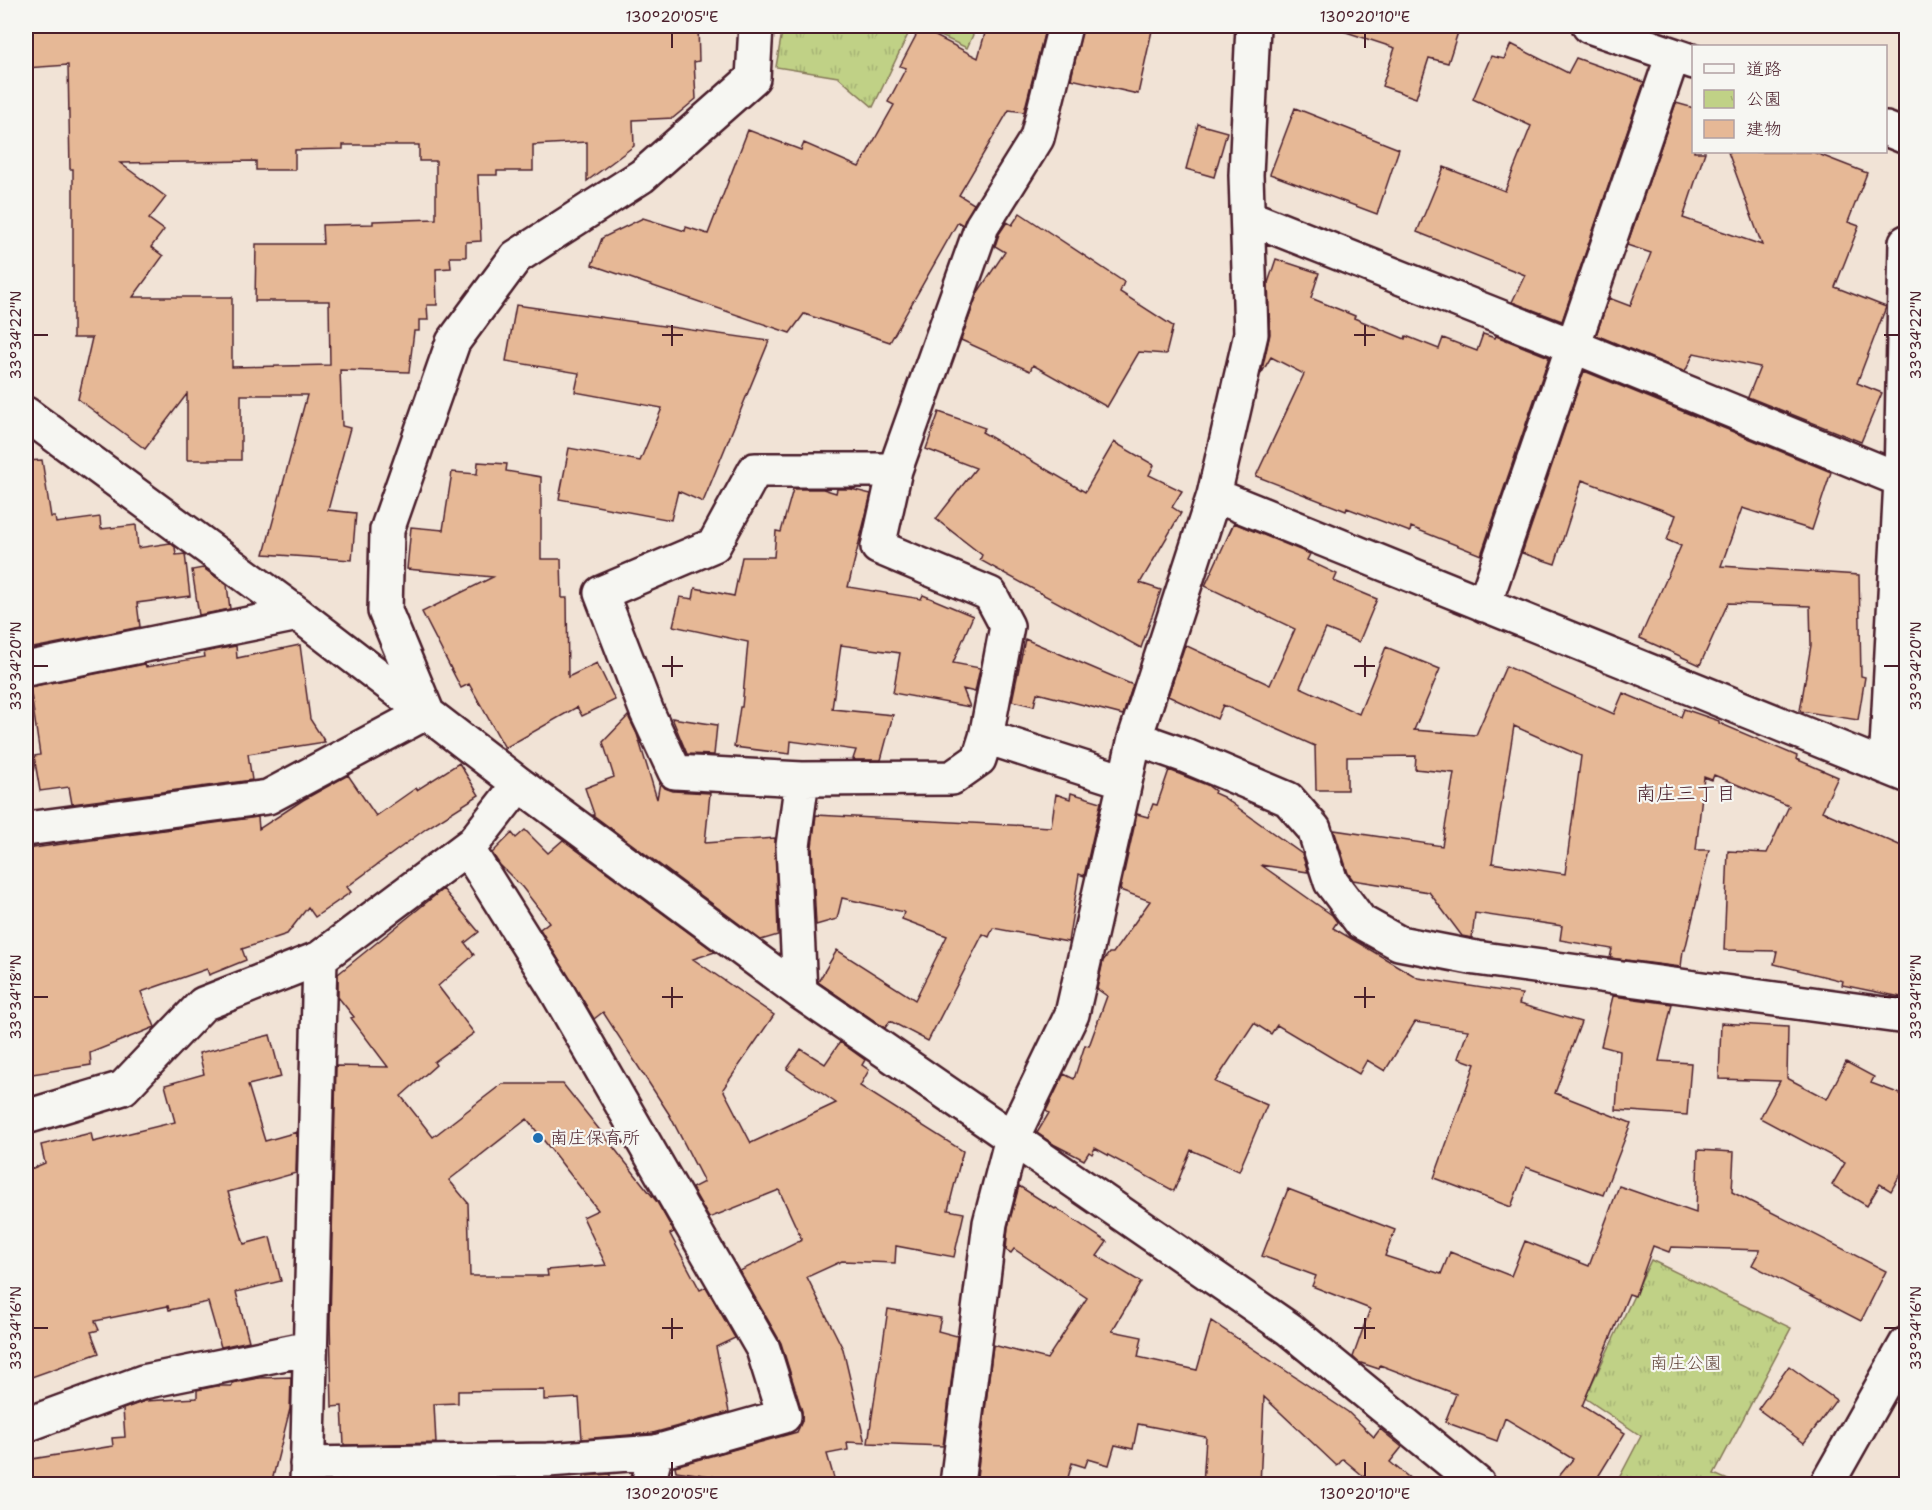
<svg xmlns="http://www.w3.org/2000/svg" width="1932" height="1510" viewBox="0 0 1932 1510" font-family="'Shantell Sans','Klee One',sans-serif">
<defs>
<pattern id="park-tufts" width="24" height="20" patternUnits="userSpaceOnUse" patternTransform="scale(1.5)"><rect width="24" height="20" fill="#c0d186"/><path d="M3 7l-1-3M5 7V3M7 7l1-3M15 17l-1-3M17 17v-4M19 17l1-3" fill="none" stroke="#a6b374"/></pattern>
</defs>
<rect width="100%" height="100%" fill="#f1e3d6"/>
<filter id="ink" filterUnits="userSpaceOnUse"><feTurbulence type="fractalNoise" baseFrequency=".0167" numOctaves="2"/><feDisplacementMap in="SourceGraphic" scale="12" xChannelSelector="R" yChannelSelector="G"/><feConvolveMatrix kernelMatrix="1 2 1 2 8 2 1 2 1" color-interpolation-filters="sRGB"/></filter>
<g filter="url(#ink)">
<path fill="url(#park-tufts)" stroke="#857858" stroke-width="1.5" d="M 783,26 L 912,26 L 873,107 L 838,77 L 776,67 Z
M 919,26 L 977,26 L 967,48 Z
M 1651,1260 L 1791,1328 L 1714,1474 L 1737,1484 L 1616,1484 L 1641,1436 L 1585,1398 Z"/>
<path fill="#e6b896" stroke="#4a1f2b" stroke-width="1.5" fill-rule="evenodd" d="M 26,26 L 698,26 L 699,61 L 694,62 L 696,99 L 673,118 L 633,120 L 634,146 L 587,181 L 587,142 L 533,145 L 533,171 L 497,171 L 497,175 L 478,175 L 481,241 L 466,242 L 466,257 L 450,257 L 451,268 L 436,269 L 437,305 L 427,305 L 428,320 L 419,320 L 419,331 L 414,331 L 409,372 L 340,370 L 342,426 L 350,428 L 328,510 L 356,513 L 352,560 L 264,554 L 307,395 L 241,395 L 241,460 L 187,460 L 187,394 L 145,449 L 78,399 L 92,338 L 73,338 L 73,169 L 70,169 L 68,65 L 26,68 ZM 343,145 L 419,145 L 419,161 L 436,161 L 436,219 L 373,221 L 373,224 L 322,225 L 323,244 L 256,244 L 255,301 L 329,301 L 330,365 L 232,367 L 232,297 L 133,297 L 163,256 L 151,247 L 164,230 L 149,219 L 166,197 L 120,163 L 256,161 L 256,170 L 295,170 L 295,150 L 343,149 Z
M 987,26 L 1046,26 L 1024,112 L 1009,110 L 959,195 L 974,204 L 963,225 L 958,222 L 890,342 L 804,314 L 790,333 L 592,265 L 602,238 L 643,218 L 685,231 L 686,227 L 708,234 L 748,130 L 801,150 L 804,143 L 859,167 L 894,105 L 888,102 L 906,68 L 900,66 L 920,28 L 978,58 Z
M 1083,26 L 1153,26 L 1138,94 L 1071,79 Z
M 1344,26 L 1460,26 L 1448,63 L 1429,58 L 1416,98 L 1382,86 L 1395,48 L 1343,31 Z
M 1511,44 L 1568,73 L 1576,58 L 1644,82 L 1562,321 L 1512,302 L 1525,275 L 1417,232 L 1444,167 L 1505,191 L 1531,126 L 1473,99 L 1491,56 L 1504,59 Z
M 1676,103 L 1694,108 L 1694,152 L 1705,152 L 1683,218 L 1762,245 L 1728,152 L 1813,152 L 1867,173 L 1848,222 L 1859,226 L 1835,287 L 1886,307 L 1857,383 L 1882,393 L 1861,442 L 1748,397 L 1760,367 L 1694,353 L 1685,372 L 1596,335 L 1609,298 L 1630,306 L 1651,253 L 1627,245 Z
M 1295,108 L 1399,149 L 1377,214 L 1270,174 Z
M 1198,124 L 1227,132 L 1214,177 L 1186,169 Z
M 1020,213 L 1124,282 L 1120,292 L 1173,326 L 1166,354 L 1139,352 L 1107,407 L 1033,365 L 1030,371 L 961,340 L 978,292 L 1005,252 L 995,246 L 999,234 L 1007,222 L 1012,225 Z
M 1276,259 L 1319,273 L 1311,298 L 1355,316 L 1354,318 L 1405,339 L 1406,336 L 1439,349 L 1443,338 L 1477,351 L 1483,334 L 1495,338 L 1496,336 L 1549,357 L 1481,555 L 1411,527 L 1410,532 L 1347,508 L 1346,511 L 1256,476 L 1304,374 L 1271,357 L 1261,374 L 1270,334 L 1268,283 Z
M 516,305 L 769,341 L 703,502 L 678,491 L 671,520 L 559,499 L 569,448 L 640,461 L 662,408 L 575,392 L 579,373 L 506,361 Z
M 1584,371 L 1831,472 L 1812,530 L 1742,508 L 1721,566 L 1859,575 L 1861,676 L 1865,677 L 1858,720 L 1800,711 L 1811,645 L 1810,606 L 1728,603 L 1700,665 L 1640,638 L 1681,546 L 1667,540 L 1676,515 L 1582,480 L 1555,564 L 1522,553 Z
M 939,412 L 985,428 L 982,432 L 1085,492 L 1114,442 L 1154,465 L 1149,475 L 1182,491 L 1172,507 L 1181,513 L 1140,583 L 1161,590 L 1141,648 L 980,560 L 982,555 L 936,519 L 976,468 L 926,449 Z
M 42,460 L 51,517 L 55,517 L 56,523 L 100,517 L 101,529 L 136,525 L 138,548 L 170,543 L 175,547 L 176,555 L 185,554 L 190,596 L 137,603 L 140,627 L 28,649 L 26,629 L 26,461 Z
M 478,462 L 507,464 L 506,471 L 541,477 L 541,559 L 561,559 L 562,598 L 567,598 L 568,677 L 597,663 L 615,700 L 582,716 L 577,707 L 505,748 L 469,684 L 461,688 L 422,612 L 493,577 L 407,569 L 411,527 L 443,530 L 452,472 L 477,474 Z
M 793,489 L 823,489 L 836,493 L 837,489 L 851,489 L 871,494 L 848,587 L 921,599 L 923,595 L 973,616 L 953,663 L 980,668 L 975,692 L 963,689 L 970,707 L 893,693 L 900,653 L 841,645 L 832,709 L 893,715 L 881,760 L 856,760 L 853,759 L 856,750 L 791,741 L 790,754 L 734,747 L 740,707 L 742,707 L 748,642 L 673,626 L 680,597 L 693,599 L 695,588 L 734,596 L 742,557 L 774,557 L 776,531 L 781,532 Z
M 1234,523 L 1310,554 L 1307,560 L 1337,574 L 1334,581 L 1377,599 L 1359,642 L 1326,629 L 1300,687 L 1359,714 L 1386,647 L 1440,669 L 1414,730 L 1476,735 L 1506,666 L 1614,714 L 1623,693 L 1681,717 L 1684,709 L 1719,721 L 1719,723 L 1797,756 L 1796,759 L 1838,777 L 1822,811 L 1906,848 L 1906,998 L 1842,985 L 1843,981 L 1774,964 L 1777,951 L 1724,950 L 1728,851 L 1767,853 L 1789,806 L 1714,775 L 1712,780 L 1704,777 L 1696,850 L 1709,850 L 1685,950 L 1683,950 L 1681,967 L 1610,958 L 1612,949 L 1560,940 L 1562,926 L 1475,913 L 1472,938 L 1462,936 L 1429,892 L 1353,880 L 1348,873 L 1334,830 L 1442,846 L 1454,773 L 1415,769 L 1416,756 L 1347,757 L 1347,790 L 1316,790 L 1315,746 L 1223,705 L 1217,719 L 1168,696 L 1185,645 L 1270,685 L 1295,629 L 1205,586 ZM 1514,726 L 1581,756 L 1565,874 L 1492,863 Z
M 203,568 L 227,585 L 230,609 L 199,615 L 192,570 Z
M 1025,639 L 1133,685 L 1123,715 L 1037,693 L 1034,706 L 1012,701 Z
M 300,645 L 310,719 L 325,742 L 248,754 L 252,780 L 72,804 L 69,787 L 40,791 L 34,756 L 40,755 L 30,687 L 145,664 L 146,667 L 205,657 L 204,652 L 236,646 L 237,658 Z
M 628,716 L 637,734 L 657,799 L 660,782 L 665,788 L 673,791 L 710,793 L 705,843 L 775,838 L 778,935 L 761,940 L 593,815 L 594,814 L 585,788 L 614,777 L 603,742 Z
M 672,718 L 717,725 L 714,755 L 687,754 Z
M 459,763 L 479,795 L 427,828 L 347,887 L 351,892 L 315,917 L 308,907 L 287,934 L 242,949 L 246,960 L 209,975 L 207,969 L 141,992 L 155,1027 L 90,1053 L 91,1065 L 26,1075 L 26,849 L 258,817 L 259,829 L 303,800 L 348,775 L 376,816 L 416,788 L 417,790 Z
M 1169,770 L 1207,785 L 1215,791 L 1214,793 L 1223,797 L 1302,854 L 1308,872 L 1261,865 L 1332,915 L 1337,922 L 1333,928 L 1418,978 L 1522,994 L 1519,1004 L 1581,1022 L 1555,1093 L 1631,1123 L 1603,1195 L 1526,1167 L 1511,1207 L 1434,1178 L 1475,1064 L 1458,1058 L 1468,1030 L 1415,1022 L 1385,1071 L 1367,1060 L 1359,1074 L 1277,1025 L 1271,1034 L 1254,1023 L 1215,1082 L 1267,1105 L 1239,1171 L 1191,1150 L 1174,1191 L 1095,1148 L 1092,1154 L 1089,1152 L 1084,1160 L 1055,1145 L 1037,1133 L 1049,1113 L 1046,1111 L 1064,1074 L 1074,1079 L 1085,1045 L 1089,1046 L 1107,996 L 1097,989 L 1103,961 L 1109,953 L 1113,953 L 1150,901 L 1120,890 L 1137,814 L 1148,817 L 1153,804 L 1157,805 Z
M 1071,793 L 1101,802 L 1084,876 L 1079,874 L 1068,942 L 993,928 L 989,937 L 983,934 L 928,1041 L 890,1021 L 885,1028 L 818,982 L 837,950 L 915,1000 L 947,936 L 902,919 L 904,912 L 842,898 L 837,919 L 816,925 L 812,847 L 816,815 L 1051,827 L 1056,794 L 1070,799 Z
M 525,830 L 548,853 L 563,840 L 715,952 L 693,959 L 774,1015 L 723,1089 L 751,1143 L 836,1103 L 787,1069 L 801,1049 L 825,1064 L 840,1042 L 865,1060 L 862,1065 L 869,1070 L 860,1086 L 963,1151 L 948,1210 L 964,1213 L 954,1257 L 896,1246 L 895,1263 L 842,1261 L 807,1277 L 843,1349 L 865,1443 L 847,1442 L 848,1450 L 827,1454 L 836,1485 L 717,1485 L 716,1477 L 676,1471 L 675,1466 L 797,1432 L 802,1421 L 802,1411 L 781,1343 L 740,1271 L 802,1240 L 779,1190 L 709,1218 L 692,1188 L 704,1182 L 669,1114 L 603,1012 L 594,1019 L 540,929 L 549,922 L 522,887 L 500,865 L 492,853 L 512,833 L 516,838 Z
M 443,889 L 479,932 L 465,943 L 474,955 L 438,986 L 474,1033 L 434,1062 L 436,1065 L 401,1096 L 433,1137 L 502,1084 L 563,1084 L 657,1202 L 674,1232 L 670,1234 L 700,1290 L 706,1287 L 735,1338 L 716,1347 L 729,1412 L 653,1433 L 582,1439 L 579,1398 L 544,1400 L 544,1390 L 458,1391 L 458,1403 L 434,1404 L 436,1443 L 344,1445 L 342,1406 L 332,1407 L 330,1322 L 336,1066 L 388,1067 L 351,1018 L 354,1017 L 338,997 L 338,974 ZM 527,1119 L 598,1210 L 583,1217 L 606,1265 L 547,1270 L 548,1276 L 470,1276 L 468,1203 L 449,1180 Z
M 1613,996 L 1672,1004 L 1659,1061 L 1691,1063 L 1687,1115 L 1616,1110 L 1620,1051 L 1601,1046 Z
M 1721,1023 L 1788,1027 L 1787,1078 L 1827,1099 L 1846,1062 L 1874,1077 L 1871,1083 L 1906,1096 L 1906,1164 L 1891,1191 L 1880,1184 L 1867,1206 L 1832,1185 L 1845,1163 L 1760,1118 L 1780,1081 L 1719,1079 Z
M 270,1035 L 281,1077 L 248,1085 L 265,1141 L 297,1132 L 296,1173 L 228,1192 L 244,1244 L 270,1237 L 281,1281 L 236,1292 L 249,1341 L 221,1347 L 208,1302 L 169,1310 L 168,1306 L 95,1321 L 99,1330 L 91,1332 L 99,1353 L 26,1379 L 26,1171 L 45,1163 L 41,1145 L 91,1133 L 93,1142 L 175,1122 L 165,1085 L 204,1074 L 199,1053 Z
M 1698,1150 L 1734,1152 L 1732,1192 L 1886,1271 L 1861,1321 L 1752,1265 L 1760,1250 L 1671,1247 L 1669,1252 L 1653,1246 L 1635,1296 L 1629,1294 L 1582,1406 L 1625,1433 L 1593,1485 L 1552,1485 L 1573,1459 L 1505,1418 L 1497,1441 L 1445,1422 L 1456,1394 L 1380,1365 L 1379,1369 L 1358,1362 L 1353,1357 L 1370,1309 L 1312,1286 L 1316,1276 L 1262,1256 L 1288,1189 L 1395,1230 L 1385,1256 L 1441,1274 L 1450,1252 L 1511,1276 L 1525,1241 L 1589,1266 L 1619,1186 L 1696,1213 Z
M 1019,1186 L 1055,1209 L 1056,1208 L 1107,1242 L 1097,1256 L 1141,1282 L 1112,1331 L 1142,1337 L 1138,1357 L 1197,1370 L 1211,1321 L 1348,1412 L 1374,1437 L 1380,1429 L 1402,1447 L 1390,1462 L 1418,1485 L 1374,1485 L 1343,1459 L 1337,1466 L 1264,1397 L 1260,1485 L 1203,1485 L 1206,1437 L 1138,1424 L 1133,1449 L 1115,1445 L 1109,1465 L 1088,1459 L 1085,1467 L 1072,1463 L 1066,1485 L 976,1485 L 993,1345 L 1047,1359 L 1087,1298 L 1014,1249 L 1011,1253 L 1006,1250 L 1008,1227 Z
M 888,1309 L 941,1318 L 938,1331 L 957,1336 L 943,1446 L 868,1443 Z
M 1789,1366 L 1836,1400 L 1804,1443 L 1758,1409 Z
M 291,1377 L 290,1409 L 271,1485 L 26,1485 L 26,1460 L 113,1446 L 112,1438 L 125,1437 L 123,1409 L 145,1401 L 197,1398 L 197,1390 L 217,1386 L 232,1386 L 232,1383 L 259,1378 Z
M 610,1474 L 610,1485 L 584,1485 L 584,1476 Z
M 438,1481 L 438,1485 L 362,1485 L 362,1482 Z"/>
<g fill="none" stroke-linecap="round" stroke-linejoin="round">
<g stroke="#4a1f2b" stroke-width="38">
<path id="minor" d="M 1065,26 L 1037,138 L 982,226 L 895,470 L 878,547 L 990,594 L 1007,626 L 986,737 L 1124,781
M 1589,26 L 1694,62
M 1886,129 L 1906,137
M 1248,217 L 1573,346 L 1901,480
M 26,414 L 298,614 L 519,784 L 800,992 L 1289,1329 L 1478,1484
M 895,470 L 755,470 L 714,545 L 601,593 L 647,712 L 675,772 L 802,779 L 952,778 L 979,759 L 986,737
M 1214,495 L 1906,775
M 1484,605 L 1673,55
M 26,669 L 298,614
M 1135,738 L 1186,756 L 1288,799 L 1314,829 L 1331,882 L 1361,922 L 1399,943 L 1476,958 L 1906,1017
M 1886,767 L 1901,480 L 1906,242
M 26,829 L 268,797 L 427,712 L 385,611 L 387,530 L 453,342 L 516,257 L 642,176 L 753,78 L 756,26
M 467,848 L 556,990 L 763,1349 L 784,1416 L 656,1452 L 648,1484
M 800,992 L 793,846 L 802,779
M 26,1117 L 123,1088 L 203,1004 L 320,958 L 473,843 L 519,784
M 26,1425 L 143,1382 L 310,1348
M 307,1464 L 548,1460 L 656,1452
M 307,1484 L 320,958
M 957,1484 L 990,1223 L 1012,1138 L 1072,1014 L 1135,738 L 1214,495 L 1251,334 L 1246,175 L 1253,26
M 1827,1484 L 1906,1344"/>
</g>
<use href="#minor" stroke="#f6f6f2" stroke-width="33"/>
</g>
</g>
<path fill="none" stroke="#4a1f2b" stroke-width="2" d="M 672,33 L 672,48M 1365,33 L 1365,48M 672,325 L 672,346M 1365,325 L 1365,346M 33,335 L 48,335M 662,335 L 683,335M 1354,335 L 1375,335M 1884,335 L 1899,335M 672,656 L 672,677M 1365,656 L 1365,677M 33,666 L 48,666M 662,666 L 683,666M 1354,666 L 1375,666M 1884,666 L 1899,666M 672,987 L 672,1008M 1365,987 L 1365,1008M 33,997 L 48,997M 662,997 L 683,997M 1354,997 L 1375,997M 1884,997 L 1899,997M 672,1318 L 672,1339M 1365,1318 L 1365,1339M 33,1328 L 48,1328M 662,1328 L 683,1328M 1354,1328 L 1375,1328M 1884,1328 L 1899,1328M 672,1462 L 672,1477M 1365,1462 L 1365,1477"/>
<circle fill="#1f6fb2" stroke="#f6f6f2" stroke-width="2" cx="538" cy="1138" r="6"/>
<g text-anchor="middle" stroke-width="4.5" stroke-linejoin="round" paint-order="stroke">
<g font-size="18" fill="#4a1f2b" stroke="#f6f6f2" text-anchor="start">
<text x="550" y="1144">南庄保育所</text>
</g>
<g font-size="18" fill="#684c42" stroke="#f6f6f2">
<text x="1686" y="1369">南庄公園</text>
</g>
<g font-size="20" fill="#4a1f2b" stroke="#f6f6f2">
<text x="1686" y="800">南庄三丁目</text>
</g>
</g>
<rect width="1932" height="1510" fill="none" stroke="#f6f6f2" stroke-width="66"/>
<rect x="1692" y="45" width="195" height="108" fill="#f6f6f2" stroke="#b1a0a2" stroke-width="1.5"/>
<rect x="1704" y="64" width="30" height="9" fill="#f6f6f2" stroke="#b1a0a2" stroke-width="1.5"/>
<text x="1746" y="75" font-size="18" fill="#4a1f2b">道路</text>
<rect x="1704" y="90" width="30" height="18" fill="url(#park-tufts)" stroke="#b1a0a2" stroke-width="1.5"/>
<text x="1746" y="105" font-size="18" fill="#4a1f2b">公園</text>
<rect x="1704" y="120" width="30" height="18" fill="#e6b896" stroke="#b1a0a2" stroke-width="1.5"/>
<text x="1746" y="135" font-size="18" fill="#4a1f2b">建物</text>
<rect x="33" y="33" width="1866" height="1444" fill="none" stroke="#4a1f2b" stroke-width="2"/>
<g font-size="15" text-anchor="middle" fill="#4a1f2b">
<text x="672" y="22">130°20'05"E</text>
<text x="1365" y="22">130°20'10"E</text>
<text transform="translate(16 335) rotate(-90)" y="5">33°34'22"N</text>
<text transform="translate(1916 335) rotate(-90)" y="5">33°34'22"N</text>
<text transform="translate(16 666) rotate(-90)" y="5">33°34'20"N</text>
<text transform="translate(1916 666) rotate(-90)" y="5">33°34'20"N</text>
<text transform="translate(16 997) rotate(-90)" y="5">33°34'18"N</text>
<text transform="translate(1916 997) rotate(-90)" y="5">33°34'18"N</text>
<text transform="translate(16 1328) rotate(-90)" y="5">33°34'16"N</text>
<text transform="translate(1916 1328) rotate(-90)" y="5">33°34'16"N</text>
<text x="672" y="1499">130°20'05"E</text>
<text x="1365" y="1499">130°20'10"E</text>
</g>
</svg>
